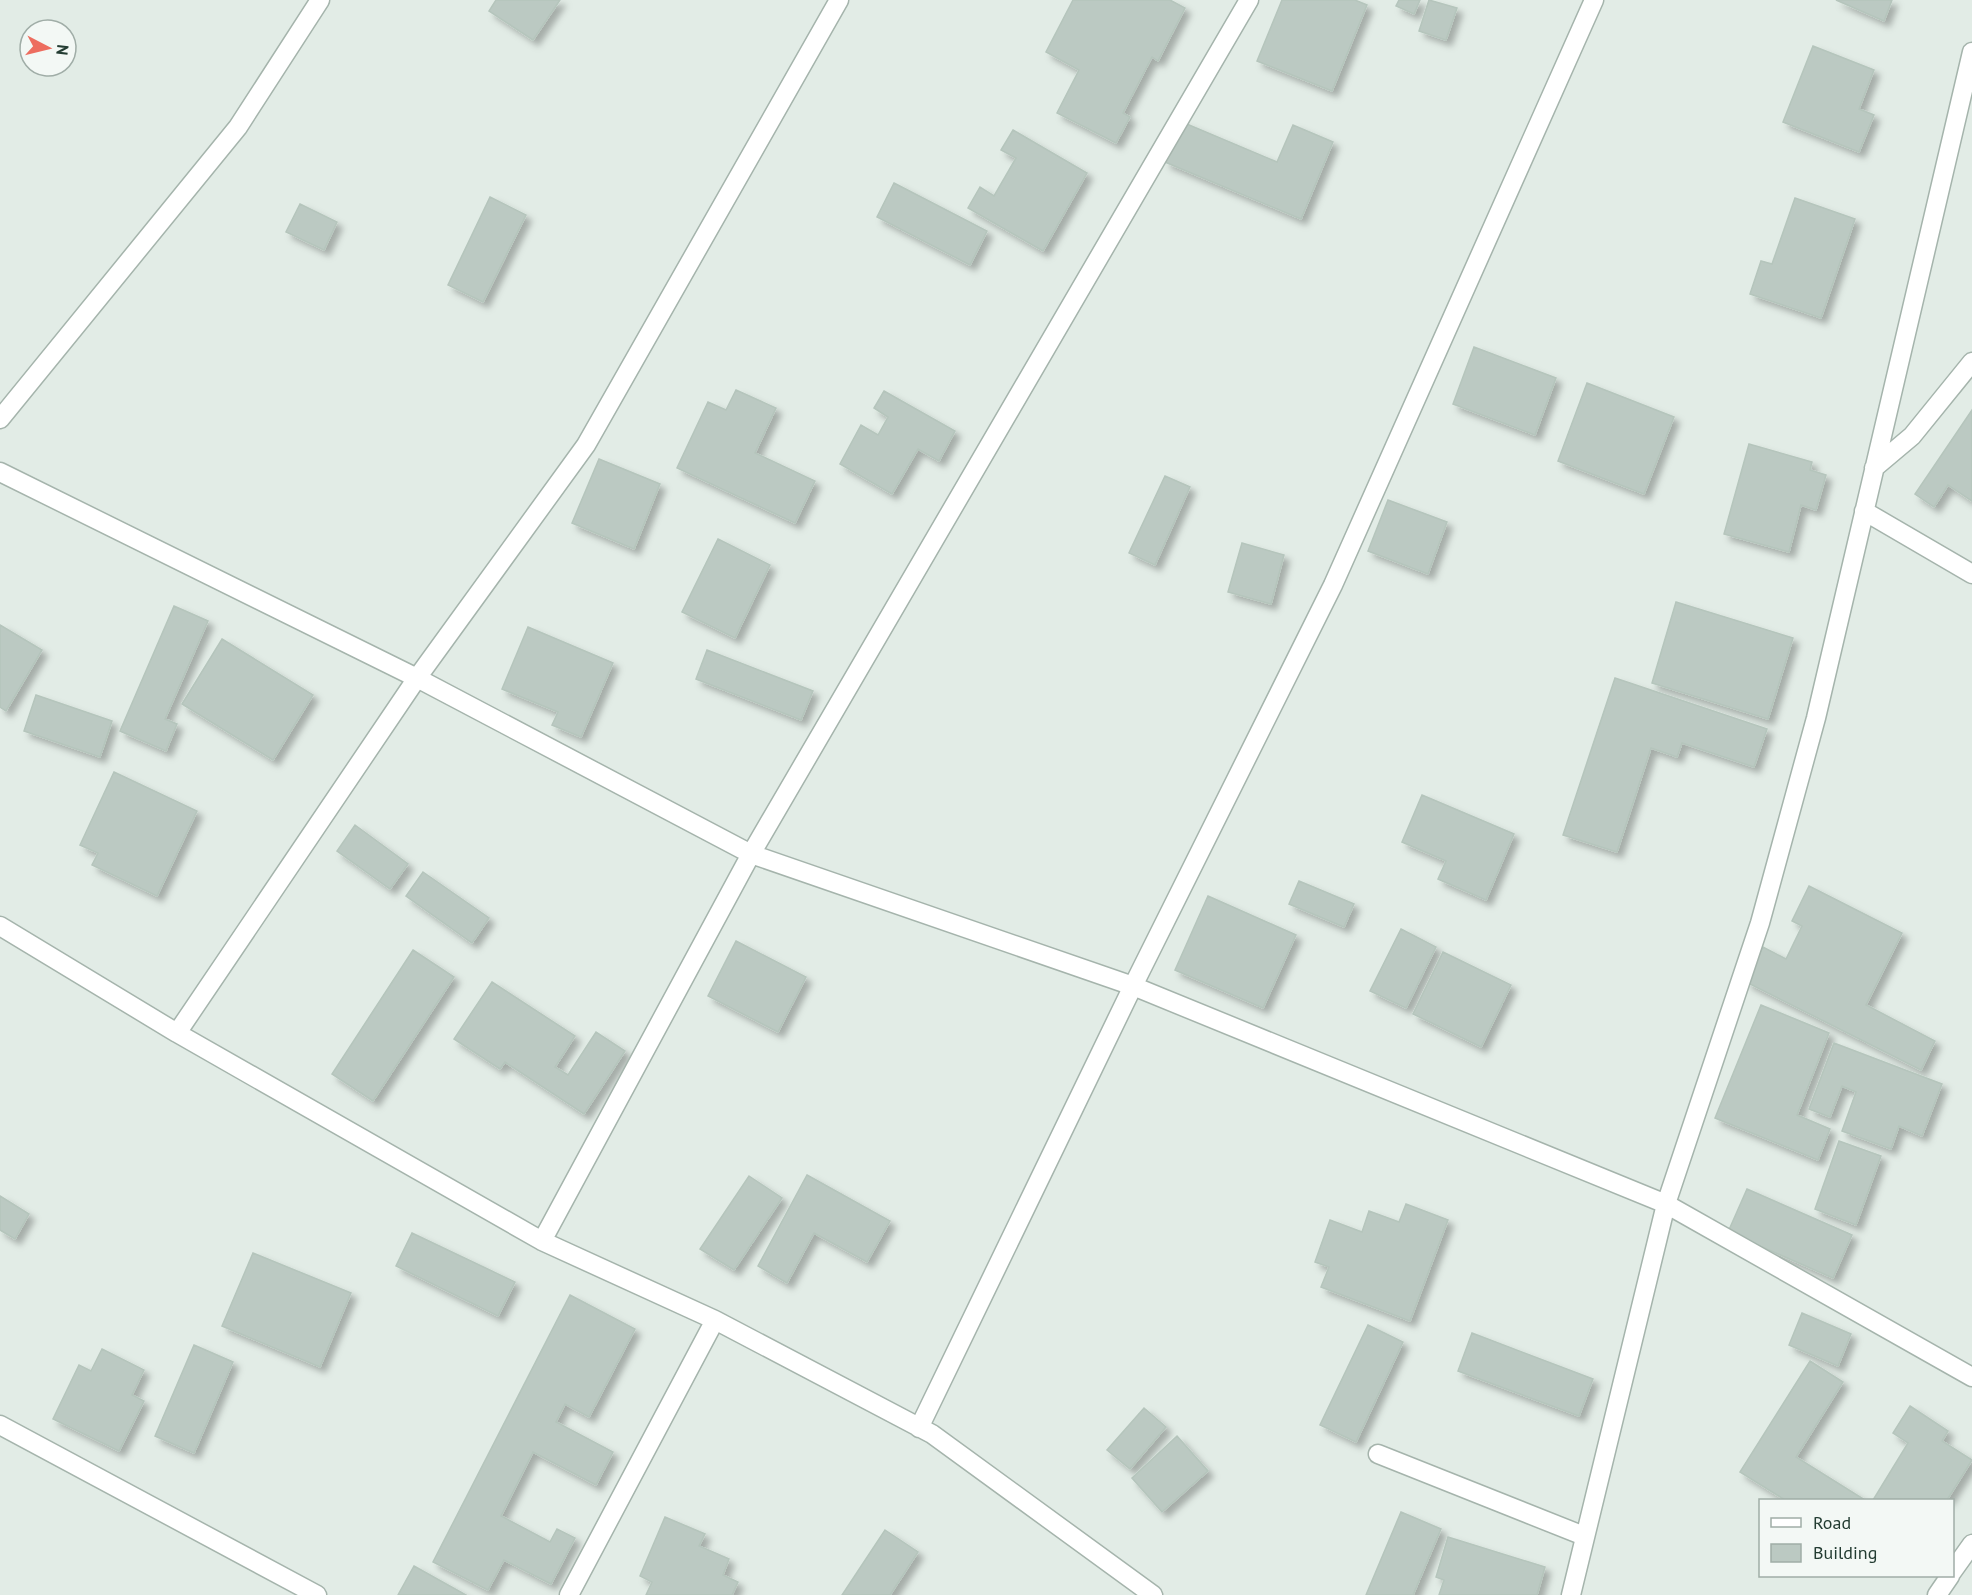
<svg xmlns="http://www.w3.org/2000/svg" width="1972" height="1595" viewBox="0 0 1972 1595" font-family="'PT Sans',sans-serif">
<defs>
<filter id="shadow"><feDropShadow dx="5.5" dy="5.5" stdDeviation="3" flood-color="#0004"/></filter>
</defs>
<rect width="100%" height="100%" fill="#e2ece6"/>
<path fill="#bbc9c2" stroke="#b5c5bc" stroke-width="1.5" filter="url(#shadow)" d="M 496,0 L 560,0 L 533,40 L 489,11 Z
M 1073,0 L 1170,0 L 1185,8 L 1158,61 L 1152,57 L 1123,113 L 1130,117 L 1116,143 L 1057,113 L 1079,70 L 1046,52 Z
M 1282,0 L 1355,0 L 1367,5 L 1332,91 L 1257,61 Z
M 1399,0 L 1420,0 L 1414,14 L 1396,6 Z
M 1429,0 L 1457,8 L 1446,40 L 1419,31 Z
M 1836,0 L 1892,0 L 1884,21 Z
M 1813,46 L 1874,70 L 1859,109 L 1874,115 L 1859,152 L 1783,122 Z
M 1182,122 L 1277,162 L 1293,125 L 1333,142 L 1301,219 L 1165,162 Z
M 1013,130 L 1087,173 L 1043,251 L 968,208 L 980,187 L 994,196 L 1016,158 L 1001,150 Z
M 894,183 L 987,231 L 970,265 L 877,217 Z
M 490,197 L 526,215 L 483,302 L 448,285 Z
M 1795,198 L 1855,219 L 1821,318 L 1750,294 L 1761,261 L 1772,264 Z
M 300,204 L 337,222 L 324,250 L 286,232 Z
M 1474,347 L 1556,378 L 1535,435 L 1453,404 Z
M 1587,383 L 1674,417 L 1644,494 L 1558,461 Z
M 736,390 L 776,408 L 755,453 L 815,481 L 795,523 L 677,468 L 708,402 L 726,410 Z
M 884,391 L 955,431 L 939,461 L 918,449 L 892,494 L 840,464 L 861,425 L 878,435 L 888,417 L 874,408 Z
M 1972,410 L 1972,501 L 1948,485 L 1934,507 L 1915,494 Z
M 1749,444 L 1812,462 L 1810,470 L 1826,475 L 1816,510 L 1801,505 L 1789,552 L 1724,534 Z
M 599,459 L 660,484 L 634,549 L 572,523 Z
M 1165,476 L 1190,487 L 1155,565 L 1129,553 Z
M 1388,500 L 1447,522 L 1428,574 L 1368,551 Z
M 718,539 L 770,565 L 735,638 L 682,612 Z
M 1242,543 L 1284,555 L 1271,604 L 1228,592 Z
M 1676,602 L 1793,638 L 1768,719 L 1652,683 Z
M 174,606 L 208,621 L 165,719 L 177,724 L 166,751 L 120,731 Z
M 0,625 L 42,650 L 6,711 L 0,707 Z
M 528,627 L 613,663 L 581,737 L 552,725 L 558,712 L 502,689 Z
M 222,639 L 313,695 L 273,760 L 182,704 Z
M 707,650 L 813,691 L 801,720 L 696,679 Z
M 1615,678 L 1767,729 L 1754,767 L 1682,743 L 1677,757 L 1651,748 L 1617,852 L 1563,835 Z
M 36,695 L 112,721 L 100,757 L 24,731 Z
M 114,772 L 197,811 L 157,896 L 92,865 L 98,853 L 80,845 Z
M 1422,795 L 1514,834 L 1486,900 L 1438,879 L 1446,861 L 1402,842 Z
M 355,825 L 408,864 L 390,889 L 337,851 Z
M 423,872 L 489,918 L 472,943 L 406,896 Z
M 1299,881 L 1354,904 L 1344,927 L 1289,904 Z
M 1809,886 L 1902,933 L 1866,1005 L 1935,1041 L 1921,1070 L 1746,982 L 1763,947 L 1786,959 L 1802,926 L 1792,921 Z
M 1208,896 L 1296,935 L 1263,1008 L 1175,970 Z
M 1401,929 L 1436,947 L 1406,1008 L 1370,991 Z
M 736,941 L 806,977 L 778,1032 L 708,996 Z
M 413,950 L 454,977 L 373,1101 L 332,1074 Z
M 1443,952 L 1511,985 L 1481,1047 L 1413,1014 Z
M 492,982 L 575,1036 L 555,1067 L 568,1075 L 596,1032 L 625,1051 L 584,1114 L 505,1062 L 500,1069 L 454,1039 Z
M 1761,1005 L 1829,1033 L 1797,1115 L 1830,1129 L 1818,1160 L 1715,1118 Z
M 1834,1043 L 1942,1084 L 1922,1136 L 1899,1126 L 1891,1149 L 1842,1131 L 1856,1092 L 1842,1086 L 1830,1117 L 1809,1109 Z
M 1839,1141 L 1881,1156 L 1856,1225 L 1815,1209 Z
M 807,1175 L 890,1221 L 867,1262 L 814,1233 L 787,1283 L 758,1266 Z
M 749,1176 L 782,1198 L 734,1270 L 700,1249 Z
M 1747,1189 L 1852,1235 L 1833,1278 L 1728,1232 Z
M 0,1196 L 29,1214 L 15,1239 L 0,1230 Z
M 1406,1204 L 1448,1220 L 1410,1321 L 1321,1287 L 1329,1267 L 1315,1262 L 1330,1220 L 1362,1232 L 1369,1211 L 1399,1222 Z
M 412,1233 L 515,1282 L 498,1316 L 396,1266 Z
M 253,1253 L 351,1293 L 320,1367 L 222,1326 Z
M 570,1295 L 635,1329 L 589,1417 L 565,1404 L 556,1422 L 613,1452 L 596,1485 L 533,1452 L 501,1516 L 550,1542 L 557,1529 L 575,1538 L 551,1584 L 504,1560 L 488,1590 L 433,1562 Z
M 1802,1313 L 1851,1334 L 1838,1366 L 1789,1345 Z
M 1368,1325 L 1403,1342 L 1356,1442 L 1320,1425 Z
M 1472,1333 L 1593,1379 L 1579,1416 L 1458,1371 Z
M 194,1345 L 233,1362 L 194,1453 L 155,1436 Z
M 102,1349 L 144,1370 L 132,1395 L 144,1401 L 119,1451 L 53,1419 L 79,1365 L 91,1371 Z
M 1810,1361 L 1843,1382 L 1796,1457 L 1865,1500 L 1785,1500 L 1740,1472 Z
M 1910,1406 L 1948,1431 L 1942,1441 L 1972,1460 L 1947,1500 L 1873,1500 L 1908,1443 L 1893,1433 Z
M 1144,1408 L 1166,1427 L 1130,1469 L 1107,1450 Z
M 1177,1436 L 1208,1471 L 1162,1512 L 1132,1478 Z
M 1401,1512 L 1441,1529 L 1413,1595 L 1366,1595 Z
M 665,1517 L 705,1534 L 699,1546 L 729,1559 L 723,1575 L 738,1582 L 732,1595 L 646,1595 L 652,1582 L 640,1576 Z
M 885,1530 L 918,1552 L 890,1595 L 842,1595 Z
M 1448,1537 L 1545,1567 L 1537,1595 L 1439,1595 L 1444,1580 L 1436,1577 Z
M 414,1566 L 466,1595 L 398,1595 Z"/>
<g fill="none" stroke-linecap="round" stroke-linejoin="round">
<g stroke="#a5b4ac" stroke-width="21">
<path id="service" d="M 1378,1454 L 1584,1536"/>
</g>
<g stroke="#a5b4ac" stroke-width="21">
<path id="minor" d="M 0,419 L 238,127 L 320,0
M 1874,468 L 1912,436 L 1972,362
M 0,472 L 417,678 L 751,854 L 1133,986 L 1666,1204 L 1972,1377
M 1864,511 L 1972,574
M 0,926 L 177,1033 L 542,1241 L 715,1320 L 932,1434 L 1153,1595
M 177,1033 L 417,678 L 586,445 L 839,0
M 542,1241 L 751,854 L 1249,0
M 0,1425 L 317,1595
M 919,1428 L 1133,986 L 1333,585 L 1594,0
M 1952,1572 L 1972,1544
M 569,1595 L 715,1320
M 1571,1595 L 1666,1204 L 1760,923 L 1816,718 L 1972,52
M 1937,1595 L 1950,1576"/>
</g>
<use href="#service" stroke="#fff" stroke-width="18"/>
<use href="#minor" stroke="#fff" stroke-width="18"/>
</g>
<rect x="1759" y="1499" width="195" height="78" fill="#f3f8f5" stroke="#a0ada7" stroke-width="1.5"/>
<rect x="1771" y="1518" width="30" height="9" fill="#ffffff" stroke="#a0ada7" stroke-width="1.5"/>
<text x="1813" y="1529" font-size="18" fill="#233c32">Road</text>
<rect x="1771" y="1544" width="30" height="18" fill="#bbc9c2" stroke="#a0ada7" stroke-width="1.5"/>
<text x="1813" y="1559" font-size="18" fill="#233c32">Building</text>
<g transform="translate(48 48) rotate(97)"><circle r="28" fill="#f3f8f5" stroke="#a0ada7" stroke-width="1.5"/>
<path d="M0-4.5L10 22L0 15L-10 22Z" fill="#ed6d5f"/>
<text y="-9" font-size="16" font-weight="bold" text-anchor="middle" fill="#233c32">N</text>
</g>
</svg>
